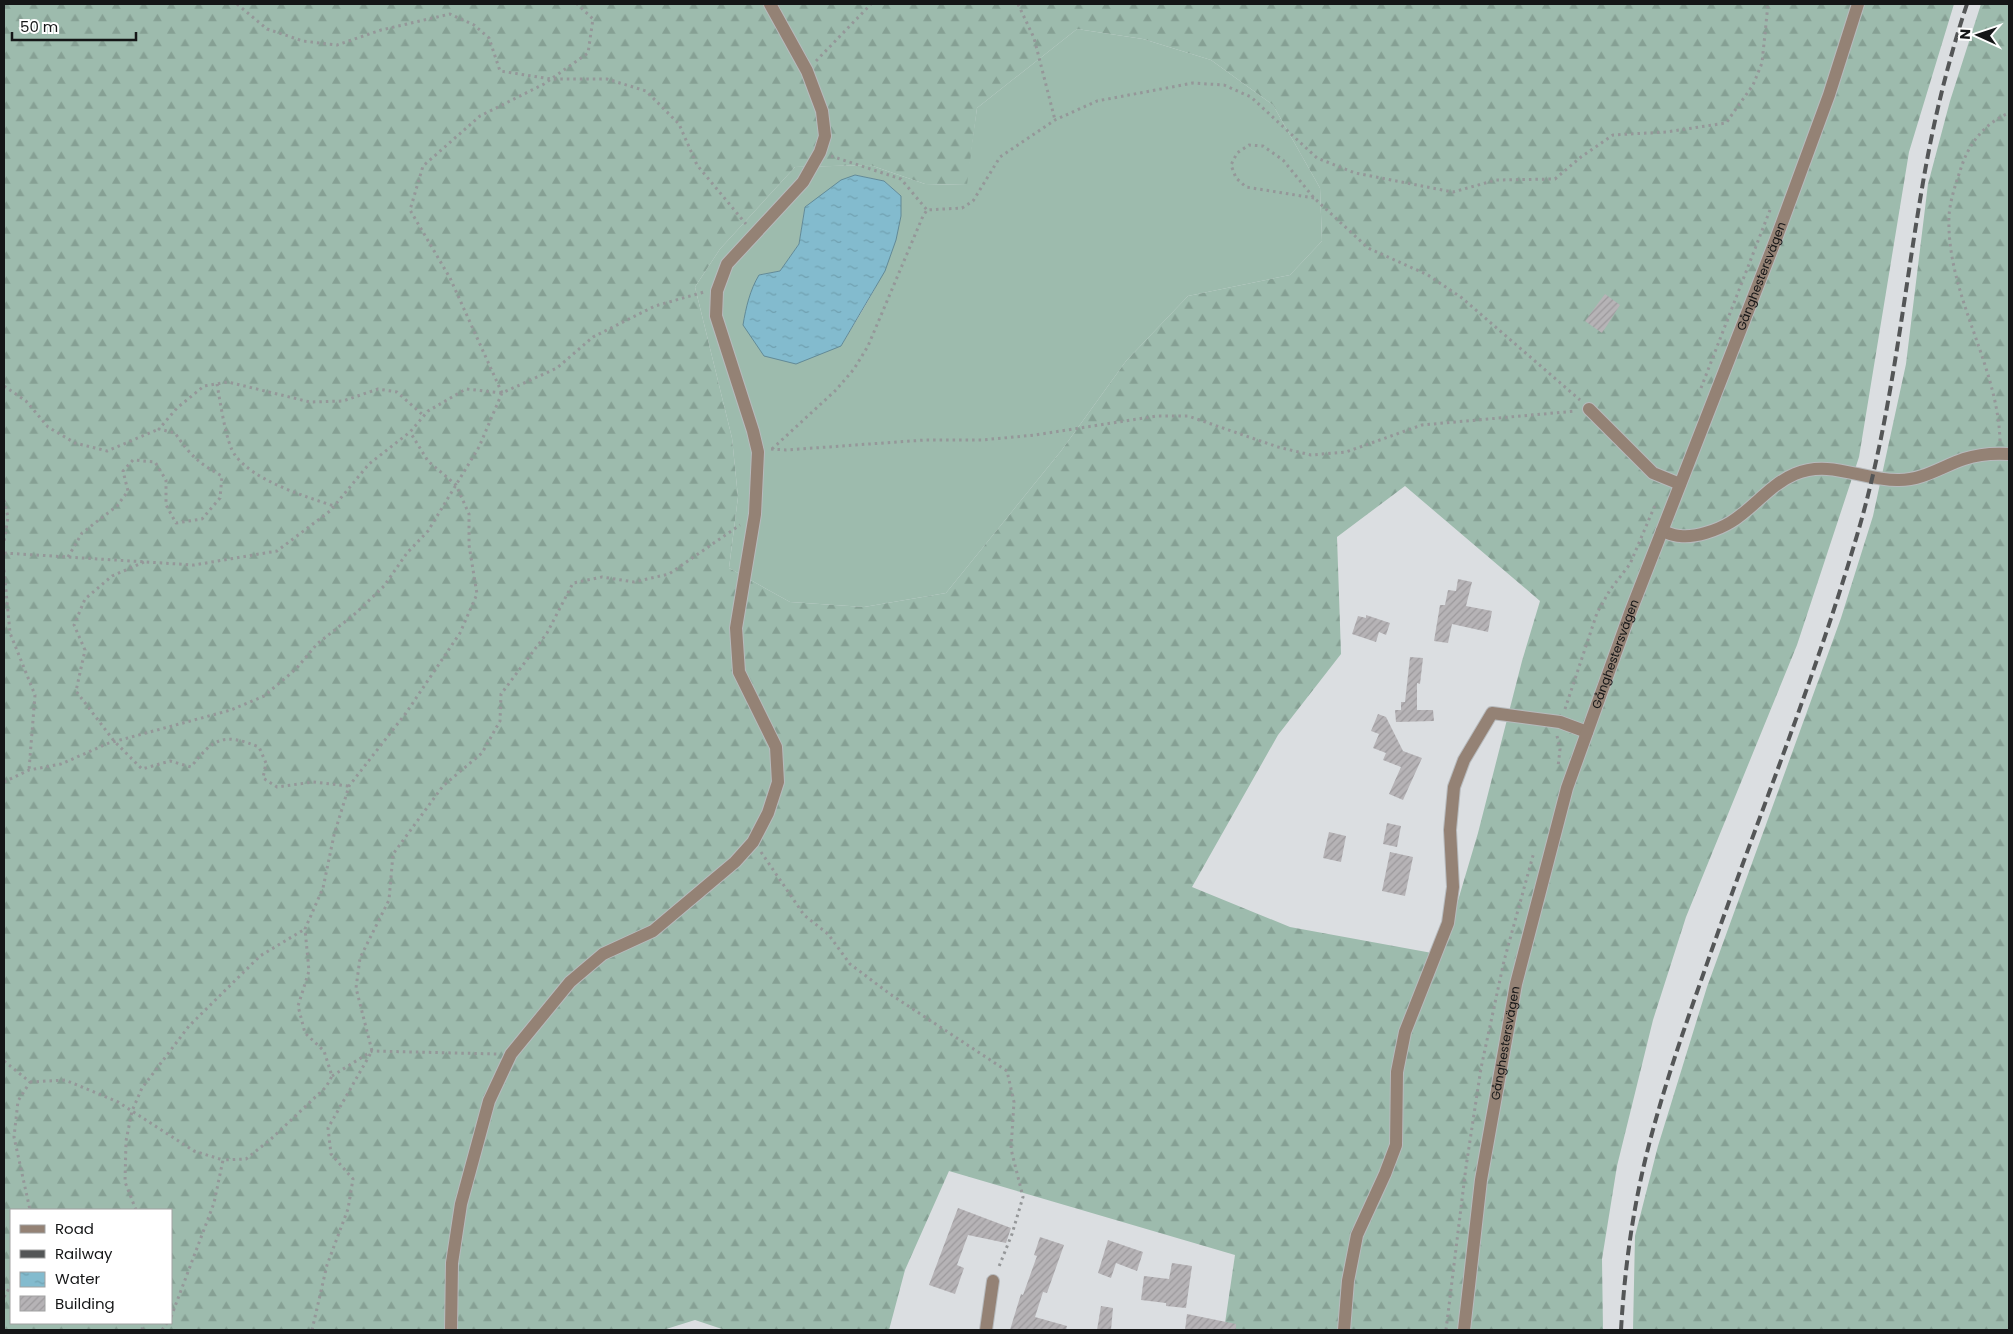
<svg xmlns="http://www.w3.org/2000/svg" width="2013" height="1334" viewBox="0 0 2013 1334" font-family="Poppins,sans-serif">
<defs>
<pattern id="forest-firs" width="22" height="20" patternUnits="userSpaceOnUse" patternTransform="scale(1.25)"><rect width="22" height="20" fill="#9dbbad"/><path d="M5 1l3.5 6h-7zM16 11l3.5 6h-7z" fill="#86a094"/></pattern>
<pattern id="water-ripples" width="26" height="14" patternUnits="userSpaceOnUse" patternTransform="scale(1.25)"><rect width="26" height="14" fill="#83bbce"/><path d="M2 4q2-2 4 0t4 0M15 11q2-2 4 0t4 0" fill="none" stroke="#70a0b0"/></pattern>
<pattern id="building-hatch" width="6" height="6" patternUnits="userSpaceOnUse" patternTransform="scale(1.25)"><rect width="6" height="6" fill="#b6b3b6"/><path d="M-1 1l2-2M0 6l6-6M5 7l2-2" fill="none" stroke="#9c999c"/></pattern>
</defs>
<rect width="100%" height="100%" fill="#dbdee1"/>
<path fill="#9dbbad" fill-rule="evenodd" d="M 1077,29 L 1143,39 L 1211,60 L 1273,105 L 1320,188 L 1322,241 L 1290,275 L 1188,296 L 1126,361 L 1061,451 L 946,593 L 864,607 L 790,602 L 729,568 L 738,497 L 732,438 L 695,287 L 720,249 L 795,167 L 870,165 L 925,184 L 966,185 L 977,108 ZM 855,175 L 884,181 L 901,196 C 902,253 869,299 841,346 L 759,275 L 780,271 L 799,244 L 805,207 Z"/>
<path fill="url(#forest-firs)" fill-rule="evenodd" d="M 4,4 L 1954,4 L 1909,152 L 1859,457 L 1797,645 L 1686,917 L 1653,1020 L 1617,1166 L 1602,1259 L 1603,1330 L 1224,1330 L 1235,1255 L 949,1171 L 905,1270 L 889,1330 L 725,1330 L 695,1320 L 663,1330 L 4,1330 ZM 1077,29 L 1143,39 L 1211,60 L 1273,105 L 1320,188 L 1322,241 L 1290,275 L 1188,296 L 1126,361 L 1061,451 L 946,593 L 864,607 L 790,602 L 729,568 L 738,497 L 732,438 L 695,287 L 720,249 L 795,167 L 870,165 L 925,184 L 967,185 L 977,108 ZM 1405,486 L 1540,601 L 1522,661 L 1478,833 L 1443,951 L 1432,953 L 1290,927 L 1192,887 L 1278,735 L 1341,654 L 1337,537 ZM 11,1210 L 171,1210 L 171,1323 L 11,1323 Z
M 1981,4 L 2009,4 L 2009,1330 L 1633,1330 L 1635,1236 L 1658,1146 L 1707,987 L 1841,618 L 1873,516 L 1906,364 L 1928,184 L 1950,101 Z"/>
<path fill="url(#water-ripples)" stroke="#628a97" d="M 855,175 L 884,181 L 901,196 L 901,216 L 896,240 L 885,271 L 841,346 L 796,364 L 764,356 L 743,325 C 746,307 750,290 759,275 L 780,271 L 799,244 L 805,207 L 841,180 Z"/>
<path fill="url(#building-hatch)" d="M 1605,294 L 1620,305 L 1602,333 L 1585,321 Z
M 1458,579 L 1472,582 L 1466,606 L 1492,611 L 1488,632 L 1452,624 L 1448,643 L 1434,641 L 1440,605 L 1445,605 L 1448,590 L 1456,591 Z
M 1366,615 L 1390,623 L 1386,635 L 1379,632 L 1376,642 L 1352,634 L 1358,616 L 1366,618 Z
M 1410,657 L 1423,658 L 1420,684 L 1417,683 L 1417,710 L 1433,710 L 1434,721 L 1396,722 L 1395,710 L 1401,710 L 1401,702 L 1405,702 Z
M 1378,714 L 1386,717 L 1403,751 L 1422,758 L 1403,800 L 1389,794 L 1401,767 L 1383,760 L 1386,753 L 1373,748 L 1379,734 L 1371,731 Z
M 1387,823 L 1401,826 L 1397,847 L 1383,844 Z
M 1329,832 L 1346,836 L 1341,862 L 1323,858 Z
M 1390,852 L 1413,857 L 1405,896 L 1382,891 Z
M 958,1208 L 1011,1228 L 1006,1243 L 968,1235 L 957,1265 L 964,1268 L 955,1294 L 929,1285 Z
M 1040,1237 L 1064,1245 L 1047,1293 L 1043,1292 L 1035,1317 L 1067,1326 L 1066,1330 L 1010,1330 L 1021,1294 L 1023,1295 L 1037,1256 L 1034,1255 Z
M 1108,1240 L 1143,1252 L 1137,1271 L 1116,1263 L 1111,1278 L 1098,1273 Z
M 1172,1263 L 1192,1266 L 1186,1308 L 1166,1306 L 1166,1303 L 1141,1300 L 1144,1276 L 1169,1279 Z
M 1101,1306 L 1113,1308 L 1111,1330 L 1097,1330 Z
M 1187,1314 L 1236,1324 L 1236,1330 L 1185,1330 Z"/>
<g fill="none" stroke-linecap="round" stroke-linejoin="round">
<g stroke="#b7babd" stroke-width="14">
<g id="minor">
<path d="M 1589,409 L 1653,473 L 1680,484"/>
<path d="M 1662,531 C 1668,533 1674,536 1680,536 C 1695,538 1718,530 1731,522 C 1754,508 1769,485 1795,474 C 1830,459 1864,481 1899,480 C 1923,480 1943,466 1964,459 C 1979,454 1994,453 2009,454"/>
<path d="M 451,1330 L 452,1263 L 461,1204 L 489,1101 L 511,1054 L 570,982 L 603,954 L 653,931 L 735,862 L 753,842 L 768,813 L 778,782 L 776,747 L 739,672 L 736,628 L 755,514 L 758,452 L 753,431 L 716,316 L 717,291 L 727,264 L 803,182 L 820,152 L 825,136 L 822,111 L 807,71 L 770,4"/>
<path d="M 986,1330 L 993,1281"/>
<path d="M 1344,1330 L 1348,1281 L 1357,1235 L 1385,1174 L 1396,1145 L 1397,1072 L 1405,1032 L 1448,923 L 1453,887 L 1450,830 L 1454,787 L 1464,760 L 1492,713 L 1560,722 L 1587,732"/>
<path id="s1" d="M 1464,1330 L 1481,1180 L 1516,984 L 1567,788 L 1630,613 L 1776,239 L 1829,95 L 1858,4"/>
</g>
</g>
<path stroke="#959799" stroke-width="3" stroke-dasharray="2.5 4" stroke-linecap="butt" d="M 237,4 L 267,29 L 303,41 L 337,45 L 381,30 L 450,14 L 474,25 L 489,38 L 500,71 L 551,79 L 607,79 L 646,91 L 679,124 L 697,165 L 746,224
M 1018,4 L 1034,38 L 1055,120
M 816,61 L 871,4
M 831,156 L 901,179 L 927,210
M 1314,198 L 1246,187 L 1236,178 L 1231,165 L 1237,153 L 1249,145 L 1263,146 L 1283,160 L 1314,198 L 1368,248 L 1428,275 L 1462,298 L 1580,400
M 217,384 C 220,400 226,444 235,455 C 254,481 304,496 334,506
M 4,386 L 26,401 L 48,427 L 75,443 L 107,451 L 159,429
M 1701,388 L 1770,210
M 502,393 L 450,278 L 410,210 L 423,166 L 480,116 L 544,84 L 588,53 L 593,19 L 577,4
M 2000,441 C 1998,364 1946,294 1949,216 C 1950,200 1956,183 1961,168 C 1969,143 1985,123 2009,113
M 771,449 L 786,450 L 925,440 L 982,440 L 1035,435 L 1157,416 L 1188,416 L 1278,447 L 1311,455 L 1346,452 L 1422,425 L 1576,411
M 772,449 L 836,390 L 854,369 L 868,346 L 923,216 L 927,210 L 962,208 L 973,201 L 1000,157 L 1055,120 L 1097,101 L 1193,83 L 1224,85 L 1251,97 L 1317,158 L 1355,173 L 1453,192 L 1496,180 L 1555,179 L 1581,157 L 1613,135 L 1666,132 L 1726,123 L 1753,85 L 1762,63 L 1768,4
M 4,500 L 8,517 L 4,542
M 4,553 L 194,565 L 277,551 L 330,511 L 369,464 L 410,432 L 428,411 L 466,389 L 502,393
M 68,557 L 82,533 L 117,506 L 128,491 L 123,471 L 133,460 L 155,462 L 166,480 L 166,505 L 176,523 L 202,519 L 220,498 L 222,476 C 198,463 190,455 175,433 L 159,429 L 177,408 L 204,386 L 228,382 L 310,402 L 343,401 L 378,389 L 397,392 L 424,416
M 144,562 L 112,576 L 85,599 L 74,625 L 85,650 L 76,691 L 114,741 L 142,769 L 170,761 L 191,767 C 214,737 224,733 259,747 L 266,763 L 263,778 L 277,787 L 313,782 L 349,786
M 4,570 L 10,633 L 35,695 L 29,770
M 1565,709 L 1597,613 L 1610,590 L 1630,564 L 1656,503
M 1557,736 L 1560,749 L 1558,767
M 4,782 L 29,770 L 61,764 L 109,743 L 231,710 L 264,696 L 296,669 L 317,644 L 356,613 L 384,586 L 407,553 L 428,531 L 479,447 L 502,393 L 557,368 L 593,337 L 655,306 L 704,292
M 761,852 L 804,915 L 828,934 L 850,964 L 890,994 L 1007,1071 L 1014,1102 L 1011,1149 L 1023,1197 L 1012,1234 L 998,1269
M 4,1061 L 30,1082 L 18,1101 L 14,1137 L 30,1210
M 332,1076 L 372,1051 L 497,1054
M 30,1082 L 65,1080 L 118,1102 L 194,1151 L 223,1160
M 136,1210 L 125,1182 L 126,1141 L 132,1111 L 142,1088 L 189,1026 L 260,956 L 305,929
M 4,1297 L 11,1285
M 171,1317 L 214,1203 L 223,1160 L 246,1159 L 271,1139 L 326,1087 L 332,1076 L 324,1051 L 305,1033 L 298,1006 L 309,971 L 305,929 L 323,888 L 334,835 L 349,786 L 406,713 L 460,633 L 477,594 L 469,545 L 469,514 L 456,485 L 428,461 L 410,432
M 142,1330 L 143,1323
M 162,1330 L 167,1323
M 312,1330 L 327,1265 L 348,1209 L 353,1179 L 331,1154 L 328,1128 L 372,1051 L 356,988 L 360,958 L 389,900 L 393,854 L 443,786 L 482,753 L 500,721 L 501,694 L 547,633 L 573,583 L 602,577 L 634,582 L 669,574 L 740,525
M 1446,1330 L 1466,1167 L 1481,1068 L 1504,961 L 1534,852"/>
<use href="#minor" stroke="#948275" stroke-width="12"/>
<path stroke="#545657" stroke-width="4" stroke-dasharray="10 5" stroke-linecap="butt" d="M 1621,1330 C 1625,1261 1635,1193 1654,1126 C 1670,1068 1690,1012 1710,955 C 1760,812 1818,671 1860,525 C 1893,409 1904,289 1925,171 C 1935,115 1949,58 1967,4"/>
</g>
<g text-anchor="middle" stroke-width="4" stroke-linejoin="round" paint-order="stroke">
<g font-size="12" fill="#151617" stroke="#fff">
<text dy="4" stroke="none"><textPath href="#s1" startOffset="1100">Gånghestersvägen</textPath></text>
<text dy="4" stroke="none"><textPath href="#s1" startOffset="695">Gånghestersvägen</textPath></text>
<text dy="4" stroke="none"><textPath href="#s1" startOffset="290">Gånghestersvägen</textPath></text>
</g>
</g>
<rect width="2013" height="1334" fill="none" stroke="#151617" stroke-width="10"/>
<rect x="10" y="1209" width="162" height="115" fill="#ffffff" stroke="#a1a2a2"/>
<rect x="20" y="1225" width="25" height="8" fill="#948275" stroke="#a1a2a2"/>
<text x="55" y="1234" font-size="15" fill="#151617">Road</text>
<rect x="20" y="1250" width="25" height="8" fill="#545657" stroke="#a1a2a2"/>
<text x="55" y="1259" font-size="15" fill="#151617">Railway</text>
<rect x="20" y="1272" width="25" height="15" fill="url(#water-ripples)" stroke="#a1a2a2"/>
<text x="55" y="1284" font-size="15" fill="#151617">Water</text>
<rect x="20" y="1296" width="25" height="15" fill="url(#building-hatch)" stroke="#a1a2a2"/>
<text x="55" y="1309" font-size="15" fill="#151617">Building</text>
<g transform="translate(1978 35) rotate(273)" stroke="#ffffff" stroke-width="4" paint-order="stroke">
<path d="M0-4L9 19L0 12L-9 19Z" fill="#151617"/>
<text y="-8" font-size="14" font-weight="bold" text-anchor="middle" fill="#151617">N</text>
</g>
<path d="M12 32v8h124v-8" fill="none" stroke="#151617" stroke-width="2.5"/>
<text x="20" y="32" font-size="15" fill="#151617" stroke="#ffffff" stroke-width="4" paint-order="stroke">50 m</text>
</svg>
